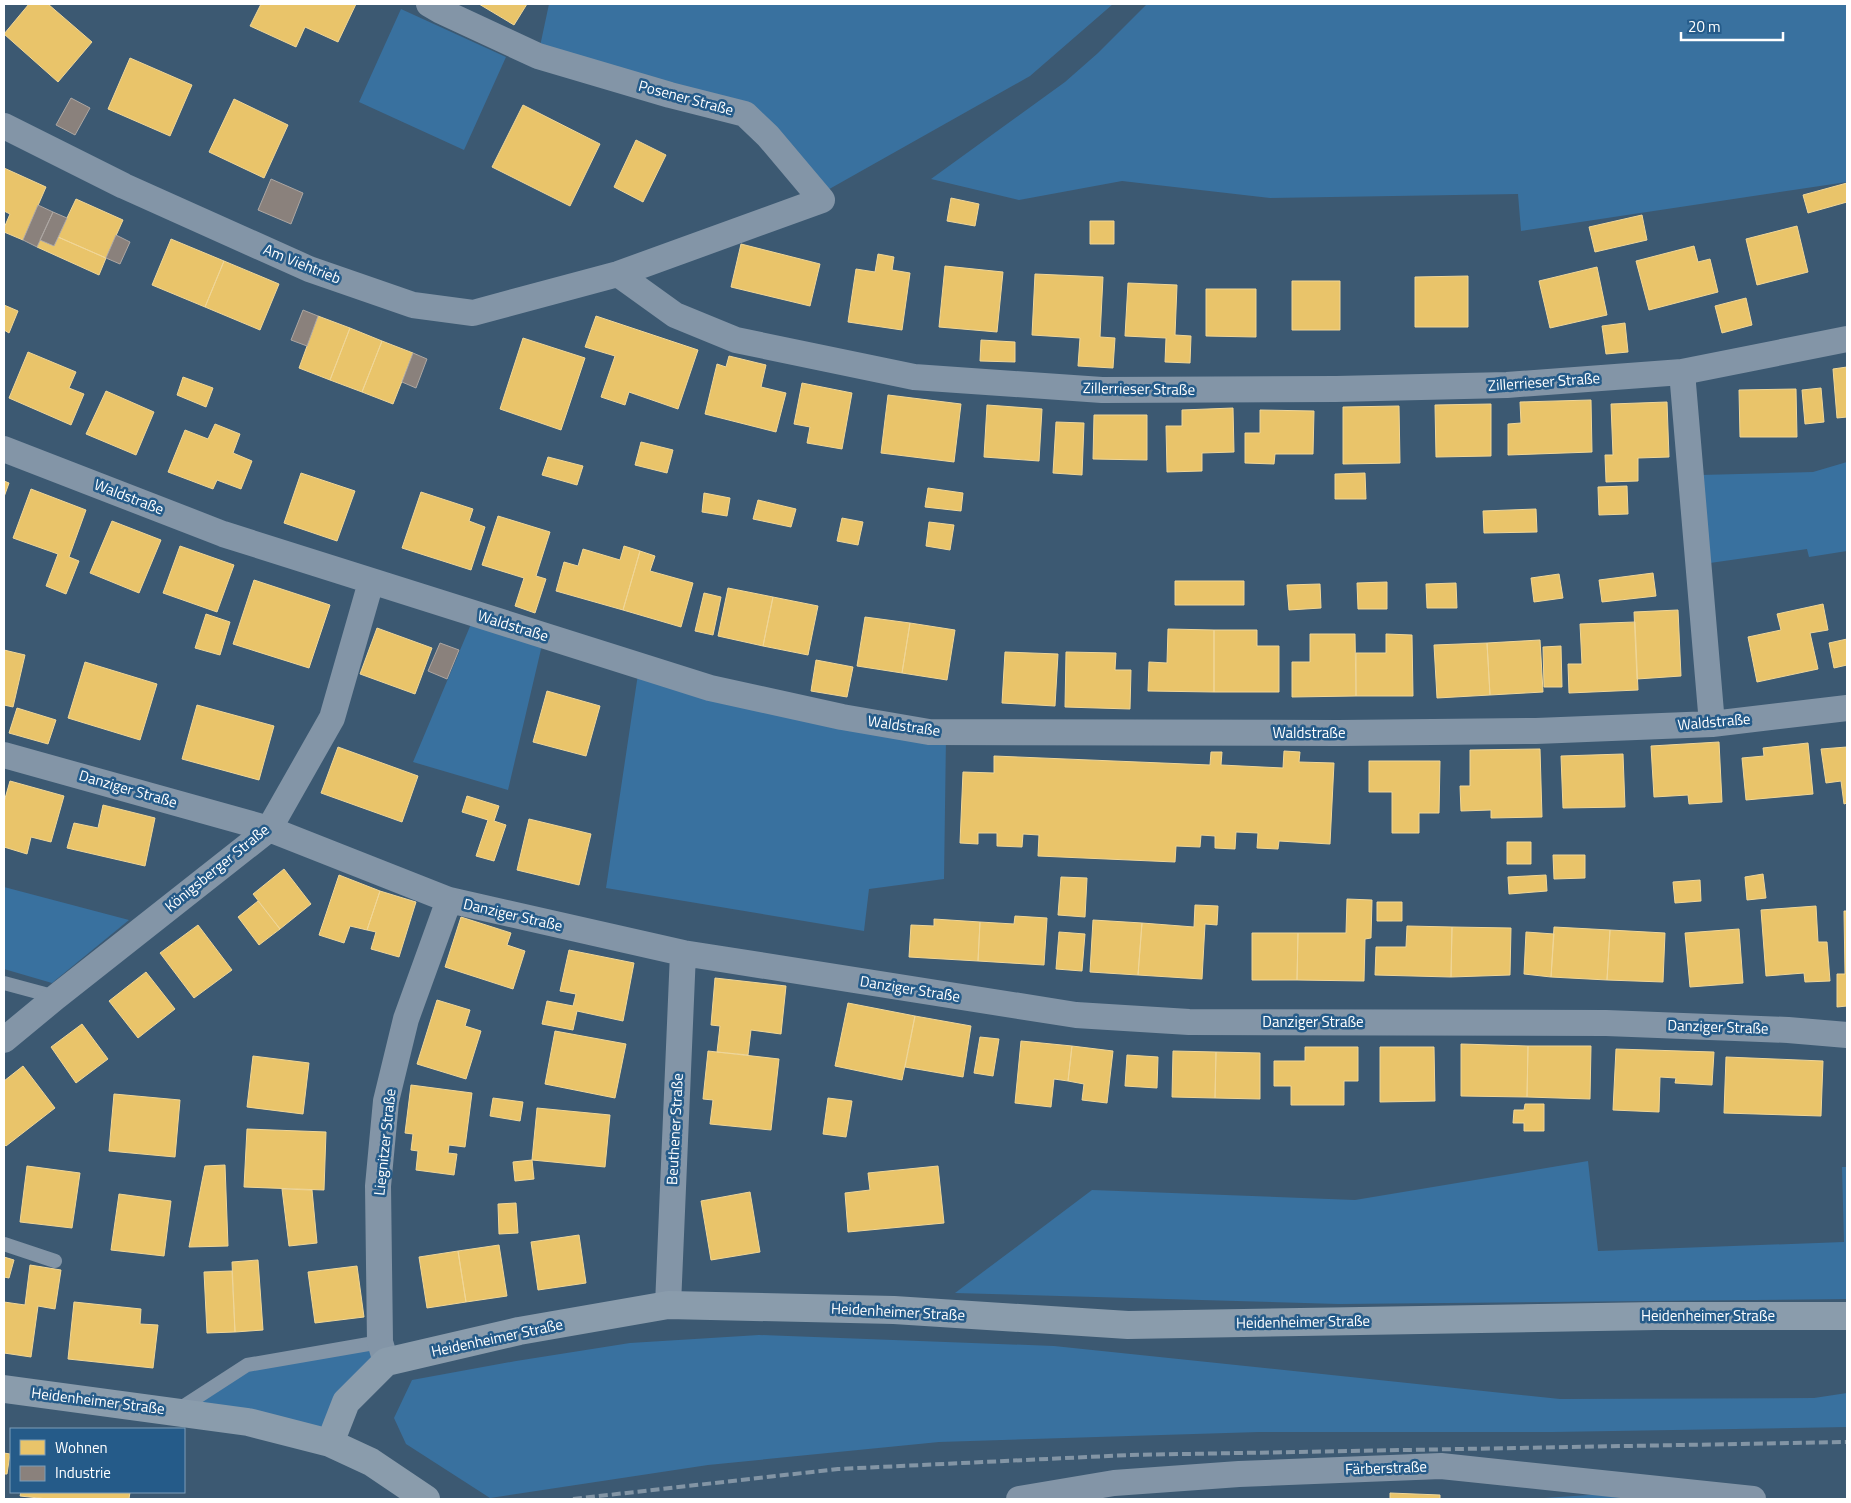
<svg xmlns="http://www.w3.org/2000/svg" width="1851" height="1503" viewBox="0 0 1851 1503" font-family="'Titillium Web',sans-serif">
<rect width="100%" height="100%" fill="#3c5972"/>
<path fill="#39719f" d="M 549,4 L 1113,4 L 1030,76 L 824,192 L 748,109 L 539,51 Z
M 1147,4 L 1847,4 L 1847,182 L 1521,231 L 1518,194 L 1270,198 L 1122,181 L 1019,200 L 931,179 L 1065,82 L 1098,53 Z
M 401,9 L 506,57 L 464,150 L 359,102 Z
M 1847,462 L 1847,551 L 1809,557 L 1807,549 L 1710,563 L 1700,475 L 1813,472 Z
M 471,624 L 542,645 L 508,790 L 413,762 Z
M 638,674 L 946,737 L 944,879 L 869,889 L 864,931 L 606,888 Z
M 4,887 L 129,920 L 52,983 L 4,969 Z
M 1588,1161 L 1598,1251 L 1844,1242 L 1842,1167 L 1847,1167 L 1847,1299 L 1339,1304 L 955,1293 L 1092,1190 L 1355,1200 Z
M 759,1335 L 1054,1346 L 1560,1399 L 1814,1398 L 1847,1393 L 1847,1427 L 1553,1432 L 1259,1432 L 939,1442 L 708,1465 L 490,1498 L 406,1444 L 394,1418 L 412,1380 L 516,1361 L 630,1343 Z
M 380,1342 L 330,1443 L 176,1411 L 247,1365 Z
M 1619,1493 L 1619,1499 L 1544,1499 L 1544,1498 Z"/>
<path fill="#e9c46a" stroke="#f0d697" d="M 29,4 L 48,4 L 92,42 L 58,82 L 4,34 Z
M 261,4 L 356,4 L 338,42 L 305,27 L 296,47 L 250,26 Z
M 479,4 L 527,4 L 514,25 Z
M 130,58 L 192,85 L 170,136 L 108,109 Z
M 234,99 L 288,125 L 264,178 L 209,152 Z
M 523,105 L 600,144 L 570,206 L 492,167 Z
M 636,140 L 666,155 L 643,202 L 614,187 Z
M 4,168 L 46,187 L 23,240 L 4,232 L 4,228 L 10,214 L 4,211 Z
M 1847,183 L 1847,202 L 1808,213 L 1803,195 Z
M 951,198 L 979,204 L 975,226 L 947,221 Z
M 76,199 L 123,220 L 106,258 L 58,237 Z
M 1642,215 L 1647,240 L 1595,252 L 1589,227 Z
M 1090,221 L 1114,221 L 1114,244 L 1090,244 Z
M 1797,226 L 1808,272 L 1757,285 L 1746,239 Z
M 58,237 L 106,258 L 99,275 L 37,247 L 40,240 L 54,246 Z
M 171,239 L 224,261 L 205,307 L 152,285 Z
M 741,244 L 820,264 L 810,306 L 731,287 Z
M 1694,246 L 1698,262 L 1710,259 L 1718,292 L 1649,310 L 1636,261 Z
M 878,254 L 894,257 L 892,270 L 910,273 L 902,330 L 848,322 L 856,269 L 875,272 Z
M 224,261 L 279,284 L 260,330 L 205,307 Z
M 945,266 L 1003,272 L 997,332 L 939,327 Z
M 1597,267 L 1607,315 L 1550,328 L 1539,281 Z
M 1035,274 L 1103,277 L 1100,337 L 1115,338 L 1113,368 L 1078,366 L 1080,338 L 1032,335 Z
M 1468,276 L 1468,327 L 1415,327 L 1415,277 Z
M 1292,281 L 1340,281 L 1340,330 L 1292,330 Z
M 1128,283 L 1177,285 L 1175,335 L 1191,336 L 1190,363 L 1165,362 L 1166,338 L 1125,336 Z
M 1206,289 L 1256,289 L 1256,337 L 1206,336 Z
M 1746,298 L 1752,325 L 1722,333 L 1715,306 Z
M 4,305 L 18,311 L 9,333 L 4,330 Z
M 318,316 L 350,328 L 330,380 L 299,368 Z
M 596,316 L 698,350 L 678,409 L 629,392 L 625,405 L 601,397 L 615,356 L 585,347 Z
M 1625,323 L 1628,352 L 1606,354 L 1602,326 Z
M 350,328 L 382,341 L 362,392 L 330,380 Z
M 523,338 L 585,358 L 561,430 L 500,409 Z
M 981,340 L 1015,342 L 1015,362 L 980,361 Z
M 382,341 L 413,353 L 393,404 L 362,392 Z
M 28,352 L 76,372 L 69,388 L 84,394 L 71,425 L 9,398 Z
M 729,356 L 766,365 L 761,387 L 786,393 L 776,432 L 705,414 L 717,364 L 726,367 Z
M 1847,367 L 1847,417 L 1837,418 L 1833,369 Z
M 183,377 L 213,388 L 206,407 L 177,395 Z
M 802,383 L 852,393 L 842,449 L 807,443 L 810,427 L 794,424 Z
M 1821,388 L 1824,422 L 1805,424 L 1802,390 Z
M 1796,389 L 1797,437 L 1740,437 L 1739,390 Z
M 106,391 L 154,412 L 136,455 L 86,434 Z
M 888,395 L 961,404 L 954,462 L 881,453 Z
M 1591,400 L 1592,452 L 1508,455 L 1508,424 L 1521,423 L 1520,402 Z
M 1667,402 L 1669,457 L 1638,458 L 1638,481 L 1606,482 L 1605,455 L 1613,455 L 1611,404 Z
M 1491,404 L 1491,456 L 1436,457 L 1435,405 Z
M 987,405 L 1042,409 L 1039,461 L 984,457 Z
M 1399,406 L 1400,463 L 1343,464 L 1343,407 Z
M 1233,408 L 1234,452 L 1202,453 L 1202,471 L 1167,472 L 1166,426 L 1182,426 L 1182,410 Z
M 1260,410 L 1314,411 L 1313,454 L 1275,454 L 1274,464 L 1245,463 L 1245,433 L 1260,433 Z
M 1094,415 L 1147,415 L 1147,460 L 1093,459 Z
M 1056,422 L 1084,423 L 1082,475 L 1053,473 Z
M 215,424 L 240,434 L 233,453 L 252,461 L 241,489 L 217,480 L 213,489 L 168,472 L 185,430 L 208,439 Z
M 641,442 L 673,450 L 667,473 L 635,465 Z
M 548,457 L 583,466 L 577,485 L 542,475 Z
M 301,473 L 355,491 L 337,541 L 284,523 Z
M 1365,473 L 1366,499 L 1335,499 L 1335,474 Z
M 4,481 L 9,483 L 4,497 Z
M 1627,486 L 1628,514 L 1599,515 L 1598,487 Z
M 928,488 L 963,493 L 961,511 L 925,507 Z
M 31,489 L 86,510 L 69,557 L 79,561 L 66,594 L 46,586 L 58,554 L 13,538 Z
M 421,492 L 473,509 L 469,521 L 485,527 L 471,570 L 402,548 Z
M 704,493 L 730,498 L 727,516 L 702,512 Z
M 758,500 L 796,509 L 791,527 L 753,519 Z
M 1536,509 L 1537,532 L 1484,533 L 1483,511 Z
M 498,516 L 550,532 L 536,576 L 546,579 L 535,613 L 515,606 L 524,578 L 482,565 Z
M 842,518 L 863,522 L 858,545 L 837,541 Z
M 112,521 L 161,540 L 139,593 L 90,573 Z
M 929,522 L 954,525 L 950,550 L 926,546 Z
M 180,546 L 234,565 L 217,612 L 163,593 Z
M 624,546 L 640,551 L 623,610 L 556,591 L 564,562 L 578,566 L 583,549 L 620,560 Z
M 640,551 L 655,556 L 650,571 L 693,583 L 681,627 L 623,610 Z
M 1653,573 L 1656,596 L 1602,602 L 1599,580 Z
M 1559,574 L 1563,598 L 1534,602 L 1531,578 Z
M 254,580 L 330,605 L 309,668 L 233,644 Z
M 1175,581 L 1244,581 L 1244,605 L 1175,605 Z
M 1387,582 L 1387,609 L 1358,609 L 1357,583 Z
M 1456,583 L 1457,608 L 1427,608 L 1426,584 Z
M 1320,584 L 1321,608 L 1289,610 L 1287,585 Z
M 728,588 L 773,597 L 763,646 L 718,636 Z
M 704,593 L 721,597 L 713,635 L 695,631 Z
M 773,597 L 818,606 L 808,655 L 763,646 Z
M 1823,604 L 1828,630 L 1810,633 L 1818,669 L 1757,682 L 1748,637 L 1781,630 L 1777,614 Z
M 1678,610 L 1681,676 L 1637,679 L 1634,612 Z
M 206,614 L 230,622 L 220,655 L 195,648 Z
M 865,617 L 910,623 L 902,673 L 857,666 Z
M 1635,622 L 1638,690 L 1569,693 L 1568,664 L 1582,664 L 1580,624 Z
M 910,623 L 955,630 L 947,680 L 902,673 Z
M 377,628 L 432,648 L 415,694 L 360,674 Z
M 1168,629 L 1214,630 L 1214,692 L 1148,691 L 1149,662 L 1167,663 Z
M 1214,630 L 1257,630 L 1257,646 L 1279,646 L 1279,692 L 1214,692 Z
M 1310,634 L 1355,634 L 1356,696 L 1292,697 L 1292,662 L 1310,662 Z
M 1386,634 L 1412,635 L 1413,696 L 1356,696 L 1356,653 L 1386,653 Z
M 1847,639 L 1847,665 L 1834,668 L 1829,643 Z
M 1540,640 L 1543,692 L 1490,695 L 1487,643 Z
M 1487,643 L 1490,695 L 1437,698 L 1434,645 Z
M 1561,646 L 1562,687 L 1544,687 L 1543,647 Z
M 4,650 L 25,655 L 13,707 L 4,705 Z
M 1005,652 L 1058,654 L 1055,706 L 1002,703 Z
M 1066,652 L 1116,653 L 1115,670 L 1131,670 L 1130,709 L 1065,707 Z
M 816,660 L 853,667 L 847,697 L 811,691 Z
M 85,662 L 157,684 L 140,740 L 68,718 Z
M 547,691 L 600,706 L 586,756 L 533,742 Z
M 197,705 L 274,726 L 259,780 L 182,759 Z
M 17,708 L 56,720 L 48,744 L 9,733 Z
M 1719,742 L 1722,802 L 1689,804 L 1688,795 L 1654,797 L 1651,746 Z
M 1808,743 L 1813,794 L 1746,800 L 1742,758 L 1764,756 L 1763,748 Z
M 338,747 L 418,776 L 402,822 L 321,793 Z
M 1847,747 L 1847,803 L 1844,804 L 1841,781 L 1826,783 L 1821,749 Z
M 1540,749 L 1542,817 L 1491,818 L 1491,810 L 1461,811 L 1460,786 L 1470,786 L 1470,750 Z
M 1284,751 L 1300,752 L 1299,762 L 1334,763 L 1330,844 L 1279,841 L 1278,849 L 1257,848 L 1258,833 L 1236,832 L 1235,849 L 1215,848 L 1215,836 L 1201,835 L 1200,847 L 1176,846 L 1175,862 L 1038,856 L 1039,835 L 1023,834 L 1022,847 L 997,846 L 997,833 L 978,833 L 978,844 L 960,843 L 963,772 L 994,773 L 994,756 L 1210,765 L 1211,752 L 1222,752 L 1221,765 L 1283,768 Z
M 1623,754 L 1625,807 L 1563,808 L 1561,756 Z
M 1369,761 L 1440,761 L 1439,813 L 1419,813 L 1419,833 L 1392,833 L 1392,792 L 1369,792 Z
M 10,781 L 64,796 L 51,842 L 31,837 L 27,854 L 4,847 L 4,802 Z
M 467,796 L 499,806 L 494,821 L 506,825 L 494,861 L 476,856 L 488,820 L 462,812 Z
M 103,805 L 155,818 L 145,866 L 67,848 L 74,823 L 98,828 Z
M 529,819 L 591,834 L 579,885 L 517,870 Z
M 1507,842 L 1531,842 L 1531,864 L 1507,864 Z
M 1553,855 L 1585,855 L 1585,878 L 1554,879 Z
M 284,869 L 311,904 L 280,929 L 253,894 Z
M 1763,874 L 1766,898 L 1747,900 L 1745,877 Z
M 339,875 L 380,891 L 367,930 L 350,926 L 344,943 L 319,935 Z
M 1546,875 L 1547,891 L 1509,894 L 1508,877 Z
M 1061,877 L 1087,878 L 1085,917 L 1058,915 Z
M 1700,880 L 1701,901 L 1675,903 L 1673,882 Z
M 380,891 L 416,902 L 399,957 L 371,949 L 376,932 L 367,930 Z
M 1347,899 L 1372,900 L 1371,938 L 1365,939 L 1364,981 L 1297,980 L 1298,933 L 1346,933 Z
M 258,901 L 280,929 L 259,945 L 238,917 Z
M 1377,902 L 1402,902 L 1402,921 L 1377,921 Z
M 1195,905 L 1218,906 L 1217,925 L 1205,924 L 1202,979 L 1138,975 L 1142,923 L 1194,927 Z
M 1816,906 L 1818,942 L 1827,942 L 1830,981 L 1805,982 L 1804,973 L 1766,976 L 1761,910 Z
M 1844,911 L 1847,911 L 1847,1006 L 1837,1007 L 1837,974 L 1845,974 Z
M 1015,916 L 1047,918 L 1044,965 L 978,961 L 980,922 L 1014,924 Z
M 461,917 L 511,933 L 507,945 L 525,951 L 513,989 L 445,967 Z
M 934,919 L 980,922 L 978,961 L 909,957 L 911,925 L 934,926 Z
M 1093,920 L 1142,923 L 1138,975 L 1090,972 Z
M 198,925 L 232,970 L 194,998 L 160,953 Z
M 1407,926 L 1452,927 L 1451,977 L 1375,975 L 1376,947 L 1406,947 Z
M 1452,927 L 1511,928 L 1510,975 L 1451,977 Z
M 1554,927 L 1610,930 L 1607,980 L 1551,977 Z
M 1739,929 L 1743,983 L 1690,987 L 1685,933 Z
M 1610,930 L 1665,933 L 1663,982 L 1607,980 Z
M 1059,932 L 1085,934 L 1082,971 L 1056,969 Z
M 1526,932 L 1554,934 L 1551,977 L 1524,974 Z
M 1252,933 L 1298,933 L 1297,980 L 1252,980 Z
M 569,950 L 634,963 L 623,1021 L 577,1011 L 573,1030 L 542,1024 L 547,1001 L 573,1006 L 576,994 L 560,991 Z
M 146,972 L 175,1009 L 138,1038 L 109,1001 Z
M 715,978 L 786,986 L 781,1034 L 751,1030 L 748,1055 L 717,1052 L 720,1026 L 711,1025 Z
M 437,1000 L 470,1010 L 465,1026 L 481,1031 L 466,1079 L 417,1064 Z
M 848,1003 L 915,1016 L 902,1080 L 835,1066 Z
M 915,1016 L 971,1026 L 963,1077 L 905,1067 Z
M 82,1024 L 108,1059 L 76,1083 L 51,1047 Z
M 555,1031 L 626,1044 L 615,1098 L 545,1084 Z
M 980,1037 L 999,1039 L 993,1076 L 974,1073 Z
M 1021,1041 L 1072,1046 L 1068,1081 L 1054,1079 L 1051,1107 L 1015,1103 Z
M 1461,1044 L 1528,1046 L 1527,1097 L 1461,1096 Z
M 1072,1046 L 1113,1051 L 1107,1103 L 1082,1100 L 1084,1084 L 1068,1081 Z
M 1528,1046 L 1591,1046 L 1590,1099 L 1527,1097 Z
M 1305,1047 L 1358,1047 L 1358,1081 L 1344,1081 L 1344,1105 L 1291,1105 L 1291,1086 L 1274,1086 L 1274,1061 L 1305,1061 Z
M 1380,1047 L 1434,1047 L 1435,1101 L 1380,1102 Z
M 1616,1049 L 1714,1052 L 1712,1085 L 1675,1083 L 1676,1078 L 1660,1077 L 1659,1112 L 1613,1110 Z
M 708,1051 L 779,1059 L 771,1130 L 710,1124 L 713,1100 L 703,1099 Z
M 1173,1051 L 1216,1052 L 1215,1098 L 1172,1097 Z
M 1216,1052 L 1260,1053 L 1260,1099 L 1215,1098 Z
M 1127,1055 L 1158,1057 L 1157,1088 L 1125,1086 Z
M 253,1056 L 309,1063 L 303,1114 L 247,1107 Z
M 1726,1057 L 1823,1061 L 1821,1116 L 1724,1113 Z
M 23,1066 L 55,1108 L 6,1146 L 4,1144 L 4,1081 Z
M 411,1085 L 472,1093 L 465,1147 L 449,1145 L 448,1153 L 457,1154 L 454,1175 L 416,1170 L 418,1151 L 411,1150 L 413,1134 L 405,1133 Z
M 114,1094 L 180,1100 L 175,1157 L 109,1151 Z
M 493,1098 L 523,1102 L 520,1121 L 490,1116 Z
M 828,1098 L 852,1101 L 846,1137 L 823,1134 Z
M 1525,1104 L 1544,1104 L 1544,1131 L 1524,1131 L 1524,1123 L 1513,1123 L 1514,1110 L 1524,1110 Z
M 537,1108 L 610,1115 L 605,1167 L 532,1160 Z
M 247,1129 L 326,1132 L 324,1190 L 244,1187 Z
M 532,1160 L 534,1179 L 515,1181 L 513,1162 Z
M 225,1165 L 228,1246 L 189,1247 L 205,1166 Z
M 27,1166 L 80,1173 L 72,1228 L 20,1222 Z
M 938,1166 L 944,1223 L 848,1232 L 845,1193 L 870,1190 L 868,1173 Z
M 282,1189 L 312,1190 L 317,1243 L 289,1246 Z
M 750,1192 L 760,1252 L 711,1260 L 701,1201 Z
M 119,1194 L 171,1201 L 164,1256 L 111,1250 Z
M 516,1203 L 518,1233 L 499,1234 L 498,1204 Z
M 579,1235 L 586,1283 L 538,1290 L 531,1242 Z
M 499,1245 L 507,1296 L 466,1302 L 458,1251 Z
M 458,1251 L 466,1302 L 427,1308 L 419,1257 Z
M 4,1257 L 14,1260 L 9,1278 L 4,1277 Z
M 258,1260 L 263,1330 L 235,1332 L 232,1262 Z
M 30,1265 L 61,1270 L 55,1309 L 38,1306 L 31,1357 L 4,1353 L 4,1302 L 25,1305 Z
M 357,1266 L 364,1317 L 315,1323 L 308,1272 Z
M 232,1271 L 235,1332 L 207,1333 L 204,1272 Z
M 74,1302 L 141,1309 L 140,1324 L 158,1325 L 153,1368 L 68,1359 Z
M 4,1453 L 10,1454 L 7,1474 L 4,1474 Z
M 21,1492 L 130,1492 L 129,1499 L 48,1499 L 20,1496 Z
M 1390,1493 L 1440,1495 L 1440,1499 L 1390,1499 Z"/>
<path fill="#8a817c" stroke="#ada7a3" d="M 71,98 L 90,108 L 75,135 L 56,125 Z
M 271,179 L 303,193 L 291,224 L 258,210 Z
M 38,205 L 53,212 L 37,247 L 23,240 Z
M 53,212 L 67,218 L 54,246 L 40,240 Z
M 116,235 L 130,242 L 120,264 L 106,258 Z
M 303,310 L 318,316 L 307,346 L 291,340 Z
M 413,353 L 427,359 L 416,388 L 402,382 Z
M 440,643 L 459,650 L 447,679 L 428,671 Z"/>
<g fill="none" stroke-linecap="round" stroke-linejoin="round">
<path stroke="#8395a7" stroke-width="14" d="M 4,983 L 56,997
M 4,1244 L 55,1261
M 176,1411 L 247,1365 L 380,1342"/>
<path stroke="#8395a7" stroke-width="26" d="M 4,126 L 124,186 L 309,269 L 413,305 L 473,313 L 618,274 L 822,200 L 768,136 L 745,114 L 670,95 L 538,56 L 441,11 L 429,4
M 618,274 L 675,315 L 736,340 L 914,377 L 1102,390 L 1336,389 L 1507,385 L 1682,372 L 1847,339
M 1682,372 L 1712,724
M 4,449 L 223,534 L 710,688 L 842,717 L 929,732 L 1338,733 L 1536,731 L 1712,724 L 1847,708
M 4,755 L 269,829 L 449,900 L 683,953 L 1076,1015 L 1189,1022 L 1606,1023 L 1788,1030 L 1847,1035
M 4,1040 L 56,997 L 269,829 L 332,718 L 371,582
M 668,1305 L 683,953
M 386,1362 L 380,1342 L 378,1186 L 386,1101 L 406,1019 L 449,900
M 1019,1499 L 1114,1483 L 1239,1474 L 1441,1466 L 1753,1499"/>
<path stroke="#8a9cac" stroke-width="28" d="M 4,1389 L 248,1422 L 330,1443 L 371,1462 L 426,1499
M 330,1443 L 346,1402 L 386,1362 L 519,1331 L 668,1305 L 894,1310 L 1128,1325 L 1656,1316 L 1847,1316"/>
<path stroke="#8395a5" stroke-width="4" stroke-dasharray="9 4" stroke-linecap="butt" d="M 573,1499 L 838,1469 L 1129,1455 L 1847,1442"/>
</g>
<g text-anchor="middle" stroke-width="5" stroke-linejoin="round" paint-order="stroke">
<g font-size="15" fill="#fff" stroke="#255b89">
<text transform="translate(686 98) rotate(15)" y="5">Posener Straße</text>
<text transform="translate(302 264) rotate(22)" y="5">Am Viehtrieb</text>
<text transform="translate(1544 382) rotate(-4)" y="5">Zillerrieser Straße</text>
<text transform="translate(1139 389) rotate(1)" y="5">Zillerrieser Straße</text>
<text transform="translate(129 497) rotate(21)" y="5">Waldstraße</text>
<text transform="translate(513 626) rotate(17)" y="5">Waldstraße</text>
<text transform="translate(1714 722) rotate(-5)" y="5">Waldstraße</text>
<text transform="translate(904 726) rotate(8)" y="5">Waldstraße</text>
<text x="1309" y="738">Waldstraße</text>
<text transform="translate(128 789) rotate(16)" y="5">Danziger Straße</text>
<text transform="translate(217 868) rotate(-39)" y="5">Königsberger Straße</text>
<text transform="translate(513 915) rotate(13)" y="5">Danziger Straße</text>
<text transform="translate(910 989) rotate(9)" y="5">Danziger Straße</text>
<text x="1313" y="1027">Danziger Straße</text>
<text transform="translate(1718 1027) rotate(2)" y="5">Danziger Straße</text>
<text transform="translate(675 1129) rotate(-87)" y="5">Beuthener Straße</text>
<text transform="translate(385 1142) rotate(-84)" y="5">Liegnitzer Straße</text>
<text transform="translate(898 1312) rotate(3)" y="5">Heidenheimer Straße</text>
<text x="1708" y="1321">Heidenheimer Straße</text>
<text transform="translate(1303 1322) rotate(-1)" y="5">Heidenheimer Straße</text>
<text transform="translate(497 1338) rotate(-12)" y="5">Heidenheimer Straße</text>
<text transform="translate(98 1401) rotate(7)" y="5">Heidenheimer Straße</text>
<text transform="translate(1386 1468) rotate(-2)" y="5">Färberstraße</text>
</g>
</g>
<rect width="1851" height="1503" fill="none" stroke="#ffffff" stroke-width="10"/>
<rect x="10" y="1428" width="175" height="65" fill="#255b89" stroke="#7c9db8"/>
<rect x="20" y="1440" width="25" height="15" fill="#e9c46a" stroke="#7c9db8"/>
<text x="55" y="1453" font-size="15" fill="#ffffff">Wohnen</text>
<rect x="20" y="1466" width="25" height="15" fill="#8a817c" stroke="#7c9db8"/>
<text x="55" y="1478" font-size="15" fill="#ffffff">Industrie</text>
<path d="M1681 32v8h102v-8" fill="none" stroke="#ffffff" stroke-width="2.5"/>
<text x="1688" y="32" font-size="15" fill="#ffffff" stroke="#255b89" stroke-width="4" paint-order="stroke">20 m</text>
</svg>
